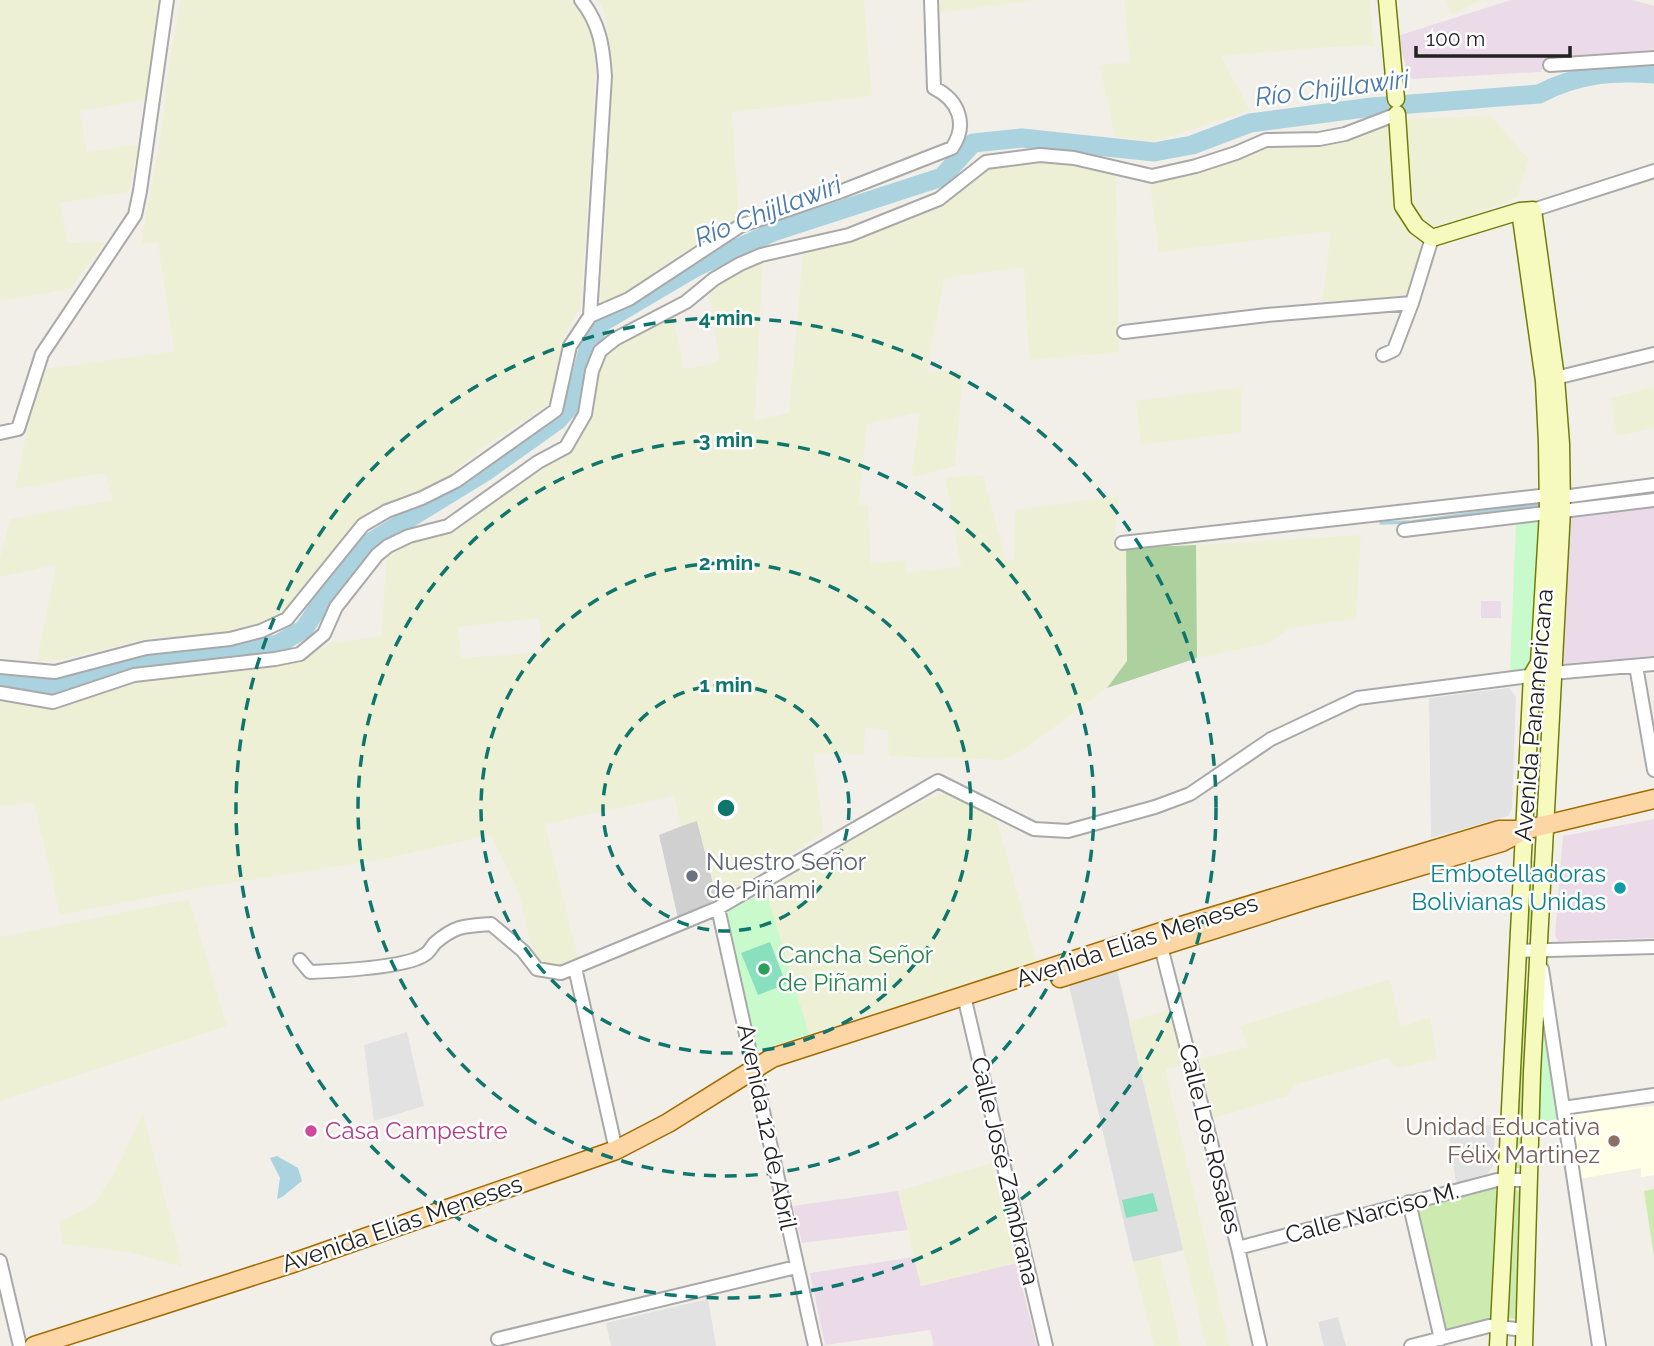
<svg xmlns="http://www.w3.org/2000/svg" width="1654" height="1346" viewBox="0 0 1654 1346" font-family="Raleway,sans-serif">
<rect width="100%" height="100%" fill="#f2efe9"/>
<path fill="#e0dfdf" d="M 1117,970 L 1184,1250 L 1133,1262 L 1069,985 Z
M 1338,1317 L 1346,1346 L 1324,1346 L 1318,1322 Z"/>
<path fill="#ebdbe8" d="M 1511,0 L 1632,0 L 1654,6 L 1654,49 L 1545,61 L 1541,72 L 1412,79 L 1408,74 L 1397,36 Z
M 1654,506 L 1654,656 L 1560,664 L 1568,516 Z
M 1481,601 L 1501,601 L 1501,618 L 1481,618 Z
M 1654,819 L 1654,938 L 1558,941 L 1555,935 L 1563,836 Z
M 898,1191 L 908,1230 L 802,1243 L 793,1206 Z
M 914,1257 L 921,1286 L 1016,1263 L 1037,1346 L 931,1346 L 934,1345 L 930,1330 L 825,1345 L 810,1273 Z"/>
<path fill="#ffffe5" d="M 1654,1106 L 1654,1175 L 1641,1177 L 1641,1168 L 1579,1179 L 1569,1114 Z"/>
<path fill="#d0d0d0" d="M 697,820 L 717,899 L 678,918 L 659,835 Z"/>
<path fill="#eef0d5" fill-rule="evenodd" d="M 0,0 L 161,0 L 148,99 L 80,111 L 87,152 L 139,144 L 128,192 L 60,203 L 68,243 L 105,242 L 70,289 L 0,301 Z
M 181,0 L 568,0 L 586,15 L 596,45 L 592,150 L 580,309 L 565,334 L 549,404 L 482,448 L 437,487 L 387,502 L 366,513 L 307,583 L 293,607 L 267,622 L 232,631 L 180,637 L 155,637 L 59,660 L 37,661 L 56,565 L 0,577 L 0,558 L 10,519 L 113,500 L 105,473 L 15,489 L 40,370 L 174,351 L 158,242 L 141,244 L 160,141 L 171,51 Z
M 597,0 L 864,0 L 872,96 L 732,112 L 739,221 L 678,256 L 633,289 L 600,306 L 613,67 L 607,25 L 602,5 Z
M 938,0 L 1036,0 L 938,13 Z
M 1124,0 L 1370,0 L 1374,46 L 1330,47 L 1221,56 L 1250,110 L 1154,142 L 1115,137 L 1099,65 L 1130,62 Z
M 1446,0 L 1481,0 L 1451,15 Z
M 1491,116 L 1529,160 L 1517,197 L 1438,230 L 1411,210 L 1404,119 Z
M 1391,126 L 1399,215 L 1426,241 L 1411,294 L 1322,304 L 1331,231 L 1159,252 L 1150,185 L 1234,160 L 1266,145 Z
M 1026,159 L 1116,171 L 1119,352 L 1029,360 L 1024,267 L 944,278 L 927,372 L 963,371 L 955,466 L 913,477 L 912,470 L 920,412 L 867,424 L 859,505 L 868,505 L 871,563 L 907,560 L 907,573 L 961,566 L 945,478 L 983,475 L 1006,561 L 1014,560 L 1015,510 L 1119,496 L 1113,549 L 1126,548 L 1127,661 L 1107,688 L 1022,751 L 1003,760 L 889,756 L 888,730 L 865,728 L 864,755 L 813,753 L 824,833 L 717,899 L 697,821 L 681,826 L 674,796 L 545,824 L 578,958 L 559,965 L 540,962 L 531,945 L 519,893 L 491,835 L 379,860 L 198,888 L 60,915 L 34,802 L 0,807 L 0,697 L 53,705 L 155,677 L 261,669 L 299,662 L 331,643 L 381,636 L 387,556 L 432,525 L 497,489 L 579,427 L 600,357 L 637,329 L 672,312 L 684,369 L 719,362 L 709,290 L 763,253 L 755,420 L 789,413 L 804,243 L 962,190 L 984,170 ZM 539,618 L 543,652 L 462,658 L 458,627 Z
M 1241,387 L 1241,432 L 1141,445 L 1136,401 Z
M 1654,387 L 1654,428 L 1617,436 L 1610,398 Z
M 1361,535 L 1356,619 L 1290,628 L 1270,643 L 1197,658 L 1196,545 Z
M 947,791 L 995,814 L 1037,963 L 809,1034 L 766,891 L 884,819 Z
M 189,899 L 227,1026 L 0,1101 L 0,937 Z
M 1390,979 L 1401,1027 L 1430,1017 L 1437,1059 L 1397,1068 L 1388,1058 L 1294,1085 L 1287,1096 L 1214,1118 L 1200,1059 L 1248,1047 L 1240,1026 Z
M 1170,1009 L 1182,1065 L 1165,1069 L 1230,1346 L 1206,1346 L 1129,1022 Z
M 143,1114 L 183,1267 L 129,1252 L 63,1244 L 59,1222 L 94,1204 L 115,1172 Z
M 992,1163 L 1016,1263 L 921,1286 L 898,1191 Z
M 1160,1256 L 1181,1346 L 1154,1346 L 1133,1262 Z"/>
<path fill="#cdebb0" d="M 1531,860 L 1537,863 L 1533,930 L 1530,932 L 1526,930 L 1527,862 Z
M 1521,989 L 1530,990 L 1524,1168 L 1515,1168 Z
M 1497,1187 L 1492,1319 L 1444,1331 L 1416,1209 Z
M 1654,1189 L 1654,1257 L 1644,1191 Z
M 1512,1190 L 1525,1191 L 1518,1319 L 1506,1318 Z"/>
<path fill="#add19e" d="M 1196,545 L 1197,658 L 1107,688 L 1127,661 L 1126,548 Z"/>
<path fill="#c8facc" d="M 1540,519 L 1534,660 L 1529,669 L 1510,671 L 1516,522 Z
M 766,891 L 809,1034 L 757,1051 L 725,913 Z
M 1538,1023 L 1546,1023 L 1560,1121 L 1536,1125 Z"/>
<path fill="#88e0be" d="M 770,942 L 786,984 L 758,995 L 741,953 Z
M 1153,1193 L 1158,1211 L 1126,1218 L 1122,1200 Z"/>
<path fill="#e2e2e2" d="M 1509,688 L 1516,697 L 1512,809 L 1508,816 L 1431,838 L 1429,698 Z
M 407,1032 L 424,1106 L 374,1121 L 364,1045 Z
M 1495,1125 L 1493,1166 L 1487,1174 L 1456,1183 L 1448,1127 Z
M 708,1299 L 716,1346 L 611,1346 L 606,1323 Z"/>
<path fill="#aad3df" d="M 277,1156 L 298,1168 L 302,1181 L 282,1197 L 277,1199 L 280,1178 L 270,1158 Z"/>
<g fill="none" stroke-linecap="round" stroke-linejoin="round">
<path stroke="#aad3df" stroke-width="3.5" d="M 1644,495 L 1654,494
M 1569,502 L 1592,501
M 1381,523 L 1412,522 L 1539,504"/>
<path stroke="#aad3df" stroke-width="19" d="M 0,681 L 50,689 L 152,656 L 215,655 L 278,644 L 304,629 L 328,593 L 369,543 L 485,472 L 558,420 L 575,401 L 589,345 L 601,323 L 696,267 L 773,232 L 942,177 L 973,143 L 1022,138 L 1154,152 L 1192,145 L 1250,123 L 1372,107 L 1539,94 C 1577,74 1611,71 1654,74"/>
<g stroke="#a9a9a9" stroke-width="16">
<path id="minor" d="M 581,0 C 600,24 603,47 605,76 L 590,316
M 1550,65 L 1654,58
M 1533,210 L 1654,171
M 1124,332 L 1267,315 L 1412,303
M 1383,355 L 1394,350 L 1412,303 L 1432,238
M 1547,380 L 1654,354
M 0,433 L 18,429 L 42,354 L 135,215 L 140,191 L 167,0
M 1404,530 L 1654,500
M 1122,543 L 1549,495 L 1562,497 L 1654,485
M 1636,666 L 1654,770
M 0,667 L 55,672 L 146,648 L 230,639 L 261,631 L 287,619 L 363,525 L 387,511 L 422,498 L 456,481 L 556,410 L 570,346 L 590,316 L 629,299 L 740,226 L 842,191 L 952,148 C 968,125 959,100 934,88 L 931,0
M 0,693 L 53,702 L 134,675 L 275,659 L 300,654 L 324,634 L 336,607 L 377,555 L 388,546 L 409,536 L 448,526 L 538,462 L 566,447 L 585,414 L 592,371 L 600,351 L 615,339 L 686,302 L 714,279 L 740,264 L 761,255 L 849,235 L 939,199 L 986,162 L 1040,155 L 1074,158 L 1152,176 L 1196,166 L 1236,153 L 1266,140 L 1319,139 L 1345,134 L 1397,114
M 718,908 L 815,1346
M 1159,939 L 1238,1248 L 1260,1346
M 1517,951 L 1654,947
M 300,960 L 310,972 C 334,971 405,968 424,955 C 429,953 432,946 435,943 C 456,925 465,926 491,924 L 523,951 L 537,969 L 561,973 L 718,908 L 938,781 L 1034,829 L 1068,831 L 1155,807 L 1190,794 L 1271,739 L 1358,698 L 1552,673 L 1654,664
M 575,968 L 616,1150
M 1542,969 L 1599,1346
M 964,996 L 1046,1346
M 1563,1108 L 1654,1095
M 1409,1202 L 1441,1339
M 1238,1248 L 1497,1180 L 1529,1180
M 0,1261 L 20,1346
M 498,1339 L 796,1267
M 1411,1346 L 1489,1326 L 1525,1330"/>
</g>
<g stroke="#707d05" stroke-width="19">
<path id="secondary" d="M 1387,0 L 1396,99
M 1397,114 L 1403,206 L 1416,226 L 1432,238 L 1520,211 L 1533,210 L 1556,378 L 1561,444 L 1562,510 L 1532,1073 L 1524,1346
M 1498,1346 L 1532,675 L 1539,663 L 1548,512 L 1547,443 L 1544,381 L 1520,211"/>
</g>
<g stroke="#a06b00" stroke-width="21">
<path id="primary" d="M 1060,978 L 1313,898 L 1502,842 L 1517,834
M 34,1346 L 290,1264 L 616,1150 L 668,1123 L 772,1058 L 1158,933 L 1499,830 L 1524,830 L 1654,799"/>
</g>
<use href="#minor" stroke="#fff" stroke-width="12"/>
<use href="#secondary" stroke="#f7fabf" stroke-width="16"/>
<use href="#primary" stroke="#fcd6a4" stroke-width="18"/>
</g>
<g fill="none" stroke="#0f766e" stroke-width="3.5" stroke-dasharray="12 9">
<circle cx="726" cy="808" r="123"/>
<circle cx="726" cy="808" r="245"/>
<circle cx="726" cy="808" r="368"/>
<circle cx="726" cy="808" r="490"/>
</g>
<circle fill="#6b7280" stroke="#fff" stroke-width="2.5" cx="692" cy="876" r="7"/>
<circle fill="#0f9aa8" stroke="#fff" stroke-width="2.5" cx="1620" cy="888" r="7"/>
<circle fill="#2e9e5b" stroke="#fff" stroke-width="2.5" cx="764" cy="969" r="7"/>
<circle fill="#d1479c" stroke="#fff" stroke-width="2.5" cx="311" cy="1131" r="7"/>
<circle fill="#8d6e63" stroke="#fff" stroke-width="2.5" cx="1614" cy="1141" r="7"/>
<g text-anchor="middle" stroke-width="5" stroke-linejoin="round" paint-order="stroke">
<g font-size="24" fill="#222" stroke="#fff">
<text transform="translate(1534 715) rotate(-85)" y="8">Avenida Panamericana</text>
<text transform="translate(1137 941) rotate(-18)" y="8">Avenida Elías Meneses</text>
<text transform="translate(767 1127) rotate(78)" y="8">Avenida 12 de Abril</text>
<text transform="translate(1210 1139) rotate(76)" y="8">Calle Los Rosales</text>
<text transform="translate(1005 1171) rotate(77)" y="8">Calle José Zambrana</text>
<text transform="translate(1372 1213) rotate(-15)" y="8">Calle Narciso M.</text>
<text transform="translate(402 1224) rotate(-19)" y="8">Avenida Elías Meneses</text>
</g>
<g font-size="24" fill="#5b616d" stroke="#fff" text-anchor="start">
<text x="706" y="870">Nuestro Señor<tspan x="706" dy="28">de Piñami</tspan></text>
</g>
<g font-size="24" fill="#0d838f" stroke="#fff" text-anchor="end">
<text x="1606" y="882">Embotelladoras<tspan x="1606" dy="28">Bolivianas Unidas</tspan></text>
</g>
<g font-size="24" fill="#27864d" stroke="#fff" text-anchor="start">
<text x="778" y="963">Cancha Señor<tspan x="778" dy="28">de Piñami</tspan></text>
</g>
<g font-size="24" fill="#785e54" stroke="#fff" text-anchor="end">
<text x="1600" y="1135">Unidad Educativa<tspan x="1600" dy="28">Félix Martinez</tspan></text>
</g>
<g font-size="24" fill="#b23c85" stroke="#fff" text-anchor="start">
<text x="325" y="1139">Casa Campestre</text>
</g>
<g font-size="26" font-style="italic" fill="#4a7aab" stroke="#fff">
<text transform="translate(1332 88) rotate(-7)" y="9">Río Chijllawiri</text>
<text transform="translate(768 211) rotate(-21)" y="9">Río Chijllawiri</text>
</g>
</g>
<circle cx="726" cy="808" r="10" fill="#0f766e" stroke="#fff" stroke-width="3.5"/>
<g font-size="21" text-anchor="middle" font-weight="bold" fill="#0f766e" stroke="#fff" stroke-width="5" stroke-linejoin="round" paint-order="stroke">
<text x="726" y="325">4 min</text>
<text x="726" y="447">3 min</text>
<text x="726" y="570">2 min</text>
<text x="726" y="692">1 min</text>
</g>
<path d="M1416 46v10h154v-10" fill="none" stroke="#222222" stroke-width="3.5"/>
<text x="1426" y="46" font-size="21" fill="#222222" stroke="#ffffff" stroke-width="5" paint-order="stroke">100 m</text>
</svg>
